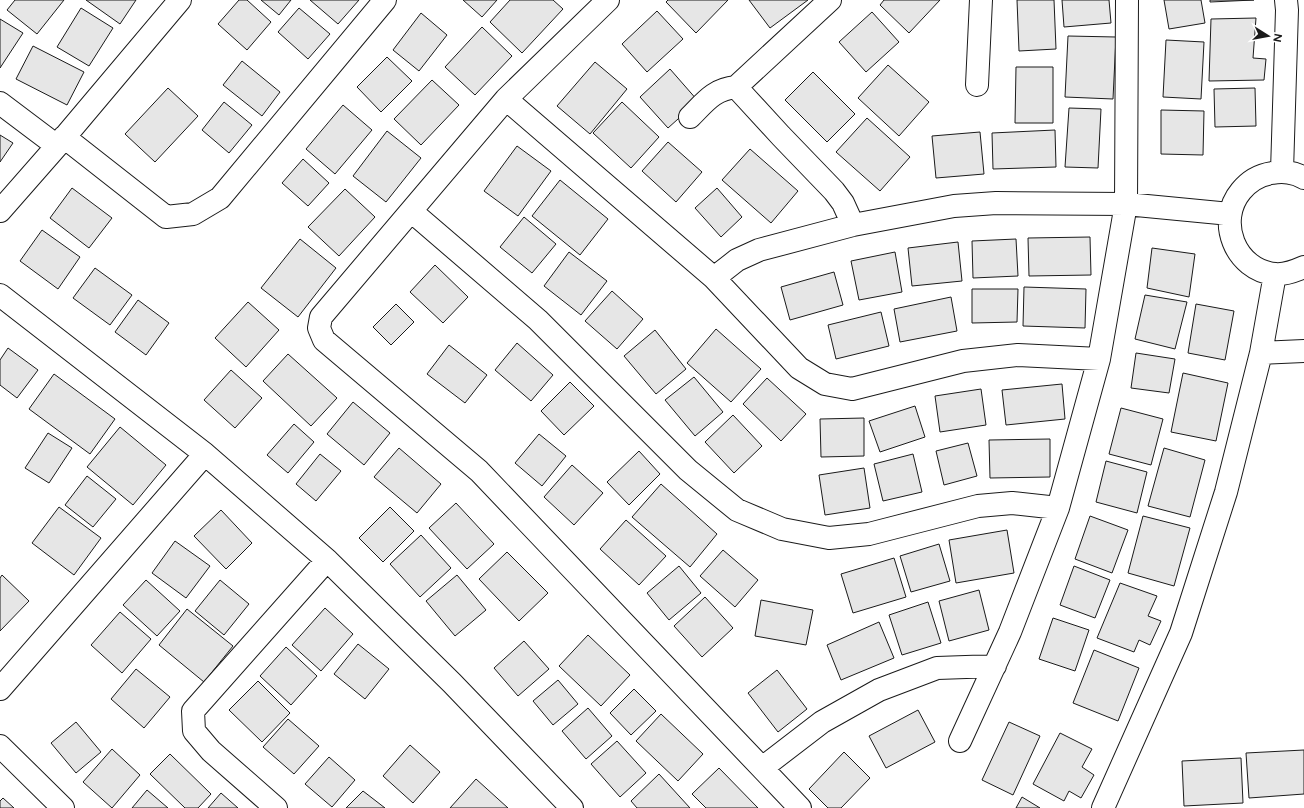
<svg xmlns="http://www.w3.org/2000/svg" width="1304" height="808" viewBox="0 0 1304 808" font-family="Figtree,sans-serif">
<rect width="100%" height="100%" fill="#fff"/>
<path fill="#e6e6e6" stroke="#1a1a1a" d="M 15,0 L 64,0 L 37,34 L 7,10 Z
M 86,0 L 136,0 L 120,24 Z
M 239,0 L 247,0 L 271,22 L 247,50 L 218,24 Z
M 261,0 L 291,0 L 279,15 Z
M 310,0 L 359,0 L 338,24 Z
M 463,0 L 497,0 L 482,17 Z
M 510,0 L 553,0 L 563,9 L 522,53 L 490,22 Z
M 668,0 L 728,0 L 696,33 L 666,2 Z
M 749,0 L 808,0 L 770,28 Z
M 884,0 L 940,0 L 909,33 L 880,5 Z
M 1017,0 L 1054,0 L 1056,49 L 1019,51 Z
M 1062,0 L 1109,0 L 1111,23 L 1064,27 Z
M 1164,0 L 1201,0 L 1205,23 L 1169,29 Z
M 1210,0 L 1254,0 L 1210,2 Z
M 81,8 L 113,28 L 89,66 L 57,47 Z
M 299,8 L 330,34 L 308,59 L 278,32 Z
M 657,11 L 683,39 L 647,72 L 622,44 Z
M 872,12 L 899,42 L 866,72 L 839,42 Z
M 421,13 L 447,35 L 419,71 L 393,50 Z
M 1256,18 L 1253,58 L 1266,59 L 1264,80 L 1209,81 L 1211,19 Z
M 0,19 L 23,33 L 0,68 Z
M 482,27 L 512,56 L 475,95 L 445,67 Z
M 1068,36 L 1116,37 L 1113,99 L 1065,97 Z
M 1166,40 L 1204,42 L 1201,99 L 1163,97 Z
M 33,46 L 84,72 L 67,105 L 16,79 Z
M 387,57 L 412,81 L 381,112 L 357,87 Z
M 242,61 L 280,92 L 262,116 L 223,85 Z
M 595,62 L 627,89 L 590,134 L 557,106 Z
M 888,65 L 929,102 L 899,136 L 858,98 Z
M 1016,67 L 1053,67 L 1053,123 L 1015,123 Z
M 670,69 L 698,101 L 668,128 L 640,97 Z
M 813,72 L 855,114 L 827,142 L 785,100 Z
M 432,80 L 459,105 L 421,145 L 394,119 Z
M 168,88 L 198,116 L 155,162 L 125,134 Z
M 1255,88 L 1256,126 L 1215,127 L 1214,89 Z
M 224,102 L 252,125 L 229,153 L 202,130 Z
M 622,102 L 659,137 L 631,168 L 593,133 Z
M 343,105 L 372,130 L 335,174 L 306,149 Z
M 1069,108 L 1101,109 L 1098,168 L 1065,167 Z
M 1161,110 L 1204,111 L 1203,155 L 1161,154 Z
M 867,118 L 910,157 L 880,191 L 836,152 Z
M 1055,130 L 1056,167 L 993,169 L 992,133 Z
M 387,131 L 421,158 L 386,202 L 353,176 Z
M 980,132 L 984,174 L 936,178 L 932,136 Z
M 0,135 L 13,143 L 0,162 Z
M 668,142 L 702,172 L 676,202 L 642,171 Z
M 517,146 L 551,171 L 518,216 L 484,191 Z
M 750,149 L 798,191 L 771,223 L 722,180 Z
M 303,159 L 329,183 L 308,206 L 282,183 Z
M 560,180 L 608,219 L 580,255 L 532,216 Z
M 72,188 L 112,218 L 89,248 L 50,218 Z
M 717,188 L 742,217 L 721,237 L 695,208 Z
M 345,189 L 375,217 L 339,256 L 308,227 Z
M 524,217 L 556,244 L 532,273 L 500,247 Z
M 42,230 L 80,257 L 58,289 L 20,261 Z
M 1090,237 L 1091,275 L 1029,276 L 1028,238 Z
M 300,239 L 336,268 L 298,317 L 261,288 Z
M 1016,239 L 1018,276 L 973,278 L 972,241 Z
M 958,242 L 962,281 L 912,286 L 908,248 Z
M 1152,248 L 1195,254 L 1189,297 L 1147,288 Z
M 569,252 L 607,281 L 581,315 L 544,286 Z
M 895,252 L 902,292 L 859,300 L 851,261 Z
M 435,265 L 468,297 L 443,323 L 410,292 Z
M 95,268 L 132,295 L 110,325 L 73,298 Z
M 834,272 L 843,305 L 790,320 L 781,287 Z
M 1024,287 L 1086,289 L 1085,328 L 1023,326 Z
M 972,289 L 1018,289 L 1017,322 L 972,323 Z
M 612,291 L 643,319 L 617,349 L 585,321 Z
M 1145,295 L 1187,302 L 1175,349 L 1135,339 Z
M 951,297 L 957,331 L 900,342 L 894,309 Z
M 138,300 L 169,323 L 146,355 L 115,332 Z
M 248,302 L 279,330 L 246,367 L 215,338 Z
M 396,304 L 414,322 L 391,345 L 373,327 Z
M 1196,304 L 1234,311 L 1225,360 L 1188,353 Z
M 881,312 L 889,346 L 836,359 L 828,325 Z
M 716,329 L 761,369 L 731,402 L 687,363 Z
M 655,330 L 686,369 L 656,394 L 624,356 Z
M 517,343 L 553,375 L 531,401 L 495,370 Z
M 449,345 L 487,375 L 465,403 L 427,374 Z
M 8,348 L 38,370 L 17,398 L 0,385 L 0,360 Z
M 1136,353 L 1175,359 L 1169,393 L 1131,388 Z
M 288,354 L 337,398 L 311,426 L 263,381 Z
M 231,370 L 262,398 L 235,428 L 204,400 Z
M 1183,373 L 1228,383 L 1216,441 L 1171,432 Z
M 54,374 L 115,419 L 90,454 L 29,409 Z
M 694,377 L 723,412 L 695,436 L 665,400 Z
M 767,378 L 806,414 L 781,441 L 743,404 Z
M 570,382 L 594,406 L 564,435 L 541,411 Z
M 1062,384 L 1065,419 L 1006,425 L 1002,390 Z
M 981,389 L 986,425 L 940,432 L 935,396 Z
M 353,402 L 390,433 L 364,465 L 327,434 Z
M 915,406 L 925,437 L 880,452 L 869,421 Z
M 1121,408 L 1163,419 L 1151,465 L 1109,454 Z
M 733,415 L 762,446 L 734,473 L 705,442 Z
M 864,418 L 864,456 L 821,457 L 820,419 Z
M 294,424 L 314,442 L 288,473 L 267,455 Z
M 120,427 L 166,465 L 133,505 L 87,467 Z
M 48,433 L 72,448 L 49,483 L 25,468 Z
M 539,434 L 566,456 L 542,486 L 515,463 Z
M 1050,439 L 1050,477 L 990,478 L 989,440 Z
M 968,443 L 977,476 L 944,485 L 936,451 Z
M 399,448 L 441,484 L 417,513 L 374,477 Z
M 1164,448 L 1205,460 L 1190,517 L 1148,506 Z
M 639,451 L 660,474 L 629,505 L 607,482 Z
M 320,454 L 341,471 L 316,501 L 296,484 Z
M 913,454 L 922,492 L 883,501 L 874,464 Z
M 1106,461 L 1147,472 L 1137,513 L 1096,502 Z
M 572,465 L 603,493 L 574,525 L 544,497 Z
M 864,468 L 870,508 L 825,515 L 819,475 Z
M 87,476 L 116,499 L 93,527 L 65,505 Z
M 661,484 L 717,534 L 690,567 L 632,517 Z
M 456,503 L 494,544 L 467,569 L 429,528 Z
M 59,507 L 101,538 L 74,575 L 32,543 Z
M 390,507 L 414,531 L 383,562 L 359,538 Z
M 221,510 L 252,543 L 226,569 L 194,536 Z
M 1090,516 L 1128,530 L 1112,573 L 1075,559 Z
M 1143,516 L 1190,528 L 1174,586 L 1128,573 Z
M 626,520 L 666,556 L 639,585 L 600,549 Z
M 1007,530 L 1014,573 L 956,583 L 949,540 Z
M 421,535 L 451,568 L 420,597 L 390,564 Z
M 175,541 L 210,566 L 186,598 L 152,573 Z
M 939,544 L 950,581 L 911,592 L 900,556 Z
M 723,550 L 758,580 L 735,607 L 700,576 Z
M 507,552 L 548,593 L 519,621 L 479,579 Z
M 894,558 L 906,597 L 853,613 L 841,574 Z
M 679,566 L 701,593 L 669,620 L 647,593 Z
M 1074,566 L 1110,580 L 1095,618 L 1060,605 Z
M 2,575 L 29,601 L 0,631 L 0,578 Z
M 457,575 L 486,610 L 455,636 L 426,601 Z
M 146,580 L 180,611 L 157,636 L 123,605 Z
M 220,580 L 249,604 L 224,635 L 195,611 Z
M 1120,583 L 1157,596 L 1148,616 L 1161,621 L 1150,645 L 1139,640 L 1134,652 L 1097,638 Z
M 979,590 L 989,630 L 949,641 L 939,601 Z
M 705,597 L 733,628 L 702,657 L 674,626 Z
M 761,600 L 813,610 L 806,645 L 755,636 Z
M 928,602 L 941,643 L 902,655 L 889,615 Z
M 325,608 L 353,634 L 321,671 L 292,645 Z
M 187,609 L 233,646 L 204,682 L 159,645 Z
M 120,612 L 151,639 L 122,673 L 91,645 Z
M 1053,618 L 1089,630 L 1075,671 L 1039,659 Z
M 879,622 L 894,658 L 841,680 L 827,645 Z
M 588,635 L 630,675 L 601,706 L 559,666 Z
M 524,641 L 549,669 L 518,696 L 494,668 Z
M 358,644 L 389,669 L 365,699 L 334,674 Z
M 286,647 L 317,676 L 291,705 L 260,676 Z
M 1094,650 L 1139,668 L 1118,721 L 1073,703 Z
M 136,669 L 170,697 L 144,728 L 111,699 Z
M 777,670 L 807,709 L 778,732 L 748,693 Z
M 558,680 L 578,704 L 553,725 L 533,701 Z
M 258,681 L 290,713 L 262,742 L 229,710 Z
M 634,689 L 656,711 L 631,735 L 610,713 Z
M 588,708 L 612,736 L 586,759 L 562,731 Z
M 918,710 L 935,742 L 886,768 L 869,736 Z
M 661,714 L 703,754 L 678,781 L 636,741 Z
M 288,719 L 319,746 L 294,774 L 263,747 Z
M 76,722 L 101,752 L 76,773 L 51,743 Z
M 1009,722 L 1040,736 L 1013,795 L 982,780 Z
M 1060,733 L 1092,749 L 1082,767 L 1094,775 L 1081,798 L 1069,791 L 1064,801 L 1033,784 Z
M 617,741 L 646,773 L 620,797 L 591,764 Z
M 410,745 L 440,772 L 413,803 L 383,776 Z
M 112,749 L 140,775 L 112,808 L 83,782 Z
M 1304,750 L 1304,794 L 1249,798 L 1246,753 Z
M 844,752 L 870,778 L 841,808 L 828,808 L 809,789 Z
M 170,754 L 211,794 L 198,808 L 185,808 L 150,774 Z
M 329,757 L 355,780 L 332,807 L 305,784 Z
M 1241,758 L 1243,803 L 1184,806 L 1182,761 Z
M 719,768 L 758,808 L 706,808 L 692,794 Z
M 659,774 L 690,808 L 637,808 L 631,801 Z
M 476,779 L 508,808 L 450,808 Z
M 147,790 L 168,808 L 132,808 Z
M 363,791 L 385,808 L 346,808 Z
M 221,793 L 238,808 L 208,808 Z
M 1022,797 L 1040,808 L 1016,808 Z
M 3,798 L 14,808 L 0,808 L 0,801 Z"/>
<g fill="none" stroke-linecap="round" stroke-linejoin="round">
<g stroke="#1a1a1a" stroke-width="24">
<path id="minor" d="M 608,0 L 506,99 L 321,317 L 319,328 L 324,340 L 479,471 L 800,808
M 830,0 L 736,87 L 781,136 L 834,191 L 843,203 L 853,225
M 977,85 L 981,0
M 506,99 L 714,278 L 799,368 L 825,384 L 852,389 L 963,361 L 1018,355 L 1099,359
M 0,103 L 57,146
M 690,117 C 705,102 714,89 736,87
M 64,137 L 166,217 L 193,214 L 220,198 L 385,0
M 1282,171 L 1287,10 L 1286,0
M 1304,178 C 1295,172 1282,171 1272,173 C 1259,175 1249,181 1241,191 C 1216,221 1235,270 1275,274 C 1285,275 1295,271 1304,267
M 0,211 L 57,146 L 180,0
M 411,211 L 538,320 L 688,470 L 737,510 L 782,529 L 829,538 L 869,534 L 978,506 L 1012,503 L 1058,508
M 714,278 L 737,260 L 759,250 L 853,225 L 954,206 L 996,203 L 1126,204 L 1230,214
M 0,295 L 205,454 L 327,560 L 452,683 L 572,808
M 1261,353 L 1304,351
M 0,689 L 205,454
M 960,741 L 1010,632 L 1058,508 L 1099,359 L 1126,204 L 1127,0
M 0,746 L 63,808
M 762,768 L 822,722 L 879,690 L 937,668 L 995,666
M 276,808 L 211,751 L 194,731 L 193,711 L 327,560
M 1103,808 L 1181,633 L 1226,492 L 1261,353 L 1275,274"/>
</g>
<use href="#minor" stroke="#fff" stroke-width="22"/>
</g>
<g transform="translate(1268 36) rotate(101)" stroke="#ffffff" stroke-width="3" paint-order="stroke">
<path d="M0-3L7 15L0 10L-7 15Z" fill="#1a1a1a"/>
<text y="-6" font-size="11" font-weight="bold" text-anchor="middle" fill="#1a1a1a">N</text>
</g>
</svg>
